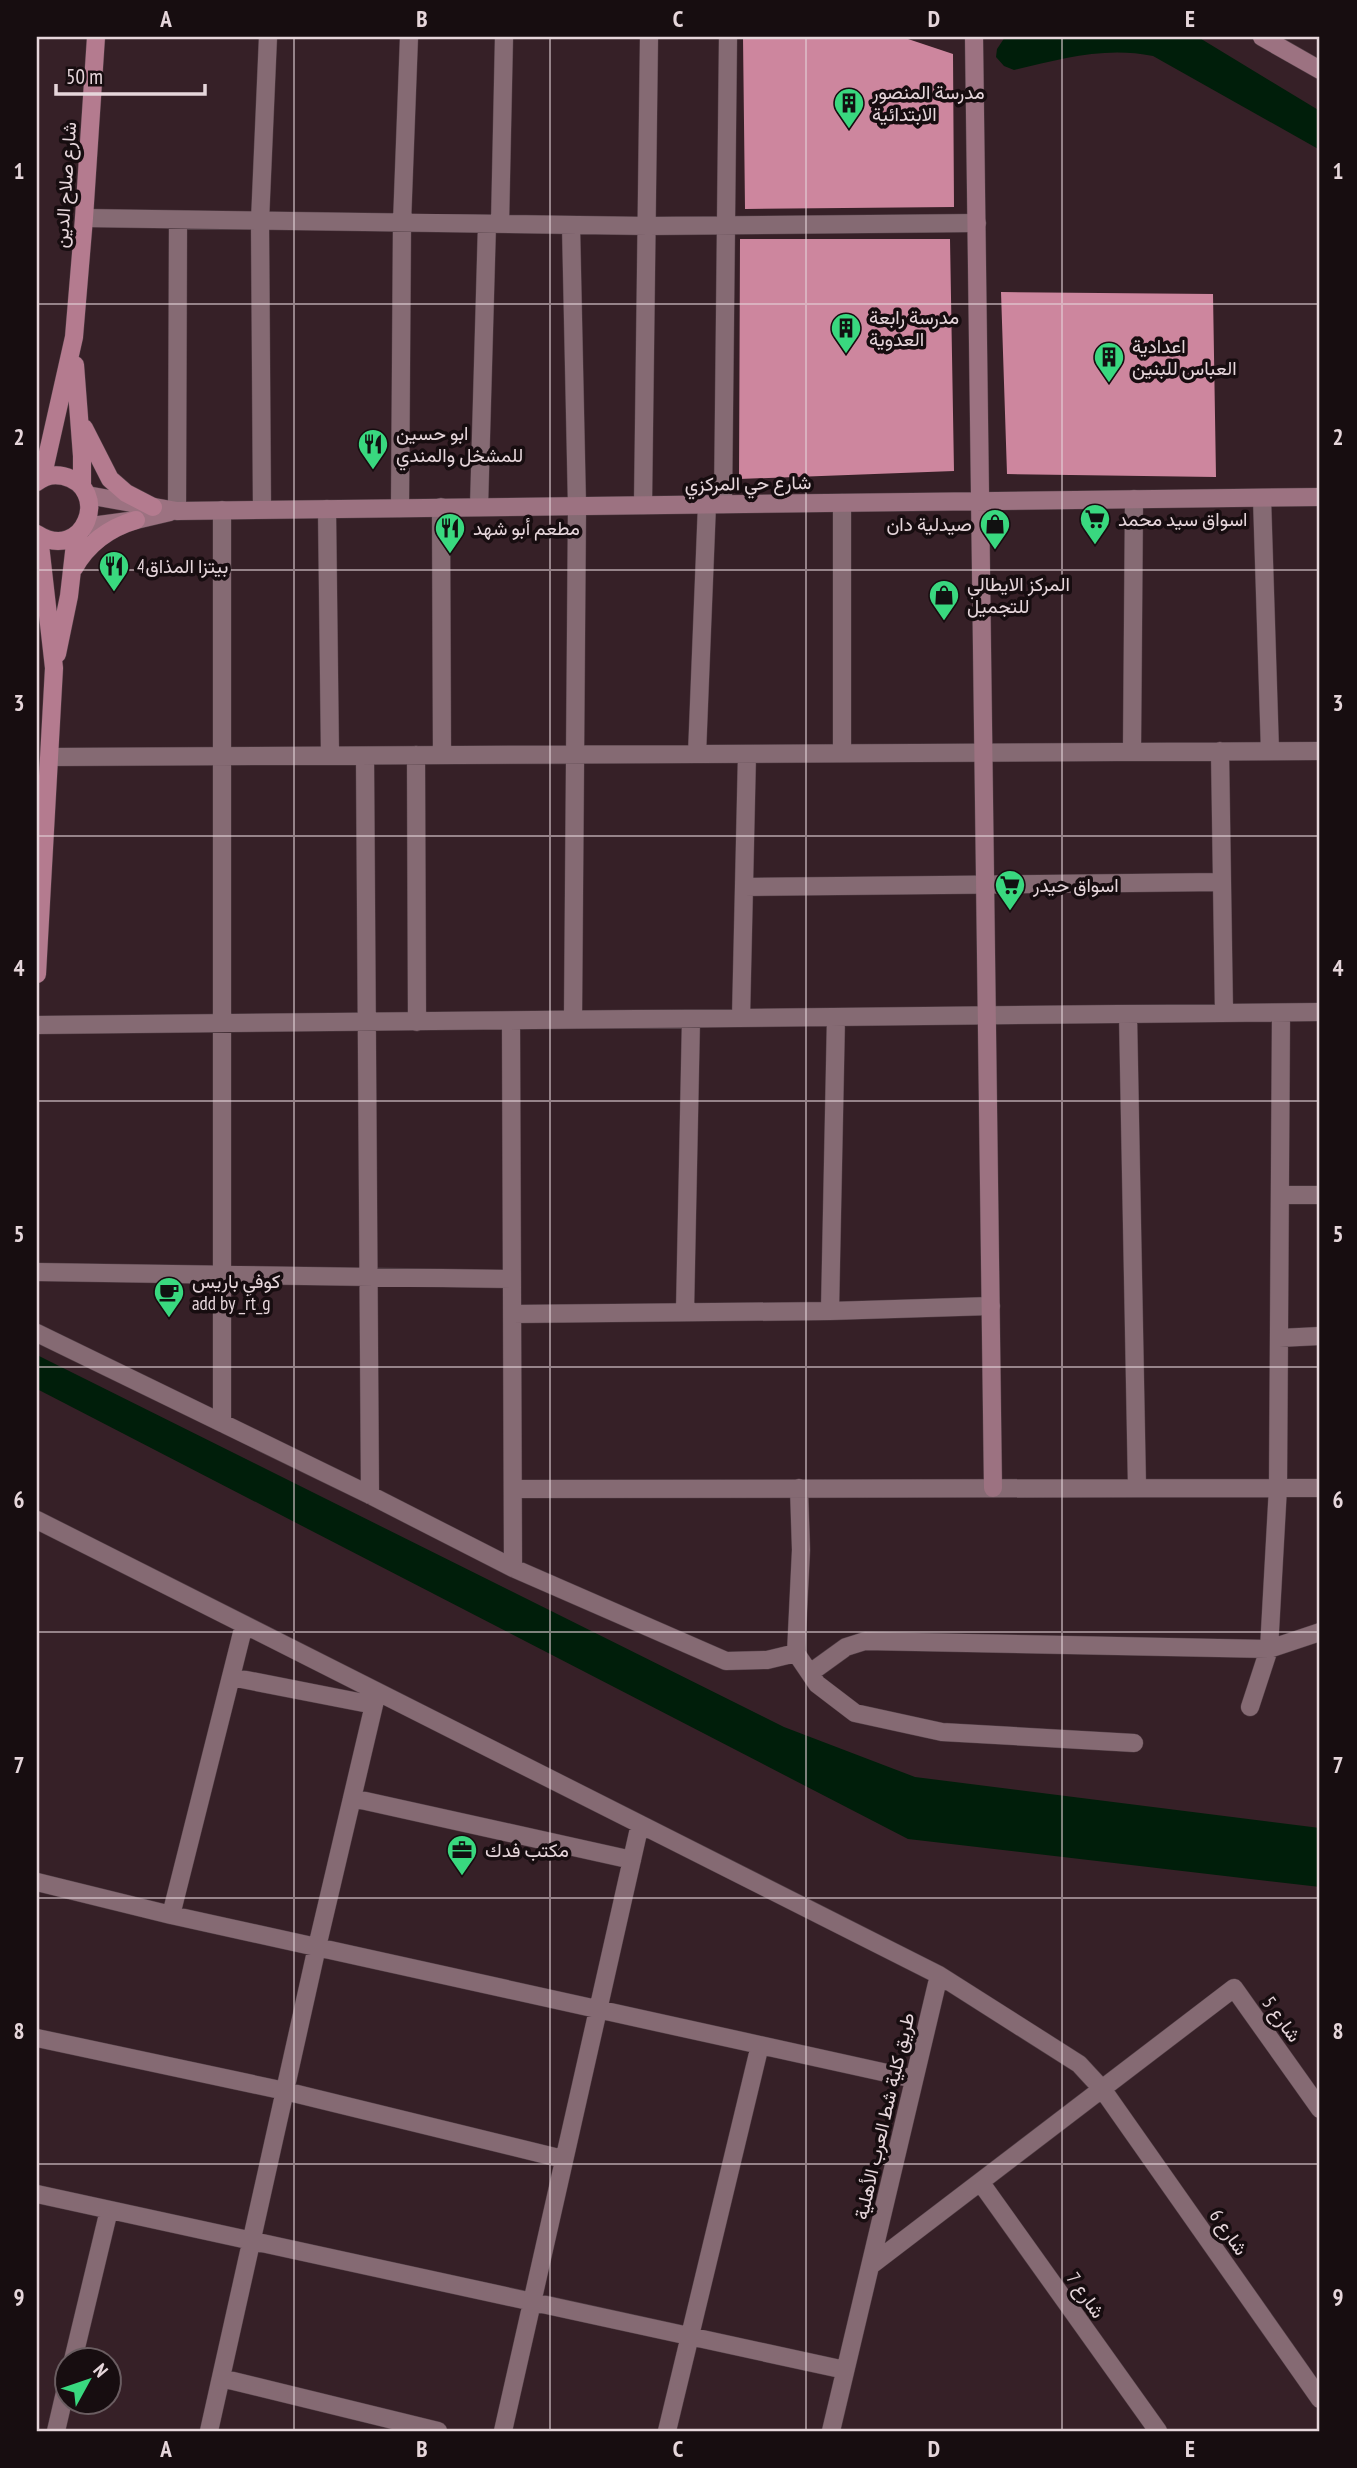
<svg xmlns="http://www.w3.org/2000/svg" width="1357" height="2468" viewBox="0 0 1357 2468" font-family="'PT Sans Narrow',Vazirmatn,sans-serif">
<rect width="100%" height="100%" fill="#362027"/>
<path fill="#001e0a" d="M 1005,37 L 1198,37 L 1320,111 L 1320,150 L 1153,56 C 1105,46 1060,59 1014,70 L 1004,66 L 996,57 L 997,49 Z
M 37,1355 L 784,1727 L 915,1777 L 1320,1828 L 1320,1887 L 908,1839 L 37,1389 Z"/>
<path fill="#cd869e" d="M 743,37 L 902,37 L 953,54 L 954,207 L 745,209 Z
M 740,239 L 950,239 L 954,471 L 739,479 Z
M 1001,292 L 1213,294 L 1216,477 L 1007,474 Z"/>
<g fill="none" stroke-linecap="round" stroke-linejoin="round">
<g stroke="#513e45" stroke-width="19">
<path id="street" d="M 84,218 L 648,226 L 977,223
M 500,224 L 504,37
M 571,225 L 577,506 L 573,1020
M 1262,498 L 1270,751
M 842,503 L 842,753
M 723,504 L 728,37
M 643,505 L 649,37
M 441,507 L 442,755
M 479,507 L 487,224
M 400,508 L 402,223 L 409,37
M 262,509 L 260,221 L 268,37
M 327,509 L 330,756
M 222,510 L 222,1423
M 177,511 L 178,220
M 1220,751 L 1224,1013
M 1132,752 L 1134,499
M 697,754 L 707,504
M 416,755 L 417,1022
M 365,756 L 370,1495
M 50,757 L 1320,751
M 744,887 L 1222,882
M 1128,1014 L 1137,1487
M 741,1018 L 747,754
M 511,1021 L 513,1568
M 37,1025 L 1320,1012
M 1280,1195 L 1320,1195
M 37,1272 L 512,1279
M 830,1311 L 836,1017
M 685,1312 L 691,1019
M 512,1314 L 830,1311 L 991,1306
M 37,1333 L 370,1495 L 513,1568 L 726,1661 L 767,1660 L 796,1653 L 817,1684 L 855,1713 L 942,1732 L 1134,1743
M 1279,1338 L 1320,1336
M 514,1489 L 1320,1488
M 37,1520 L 939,1975 L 1079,2064 L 1103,2090 L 1320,2399
M 796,1653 L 801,1550 L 799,1488
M 810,1673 L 846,1647 L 865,1641 L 1269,1649 L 1320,1632
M 231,1677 L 374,1705
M 1250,1707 L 1269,1649 L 1278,1487 L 1281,1013
M 352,1798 L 632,1860
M 37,1882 L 171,1915 L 914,2079
M 171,1915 L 244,1625
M 37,2038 L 285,2091 L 563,2159
M 981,2183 L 1158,2431
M 37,2194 L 845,2370
M 870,2266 L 1234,1988 L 1320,2109
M 73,2360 L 109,2210
M 221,2378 L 438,2431
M 56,2431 L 66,2388
M 209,2431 L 317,1947 L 377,1692
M 503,2431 L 640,1824
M 667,2431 L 760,2045
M 831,2431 L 939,1975"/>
</g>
<g stroke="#513e45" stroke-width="19">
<path id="secondary" d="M 974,37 L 993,1488
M 1262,37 L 1320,70
M 87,495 L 177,511 L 1320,497
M 84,527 L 136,520 L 170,512"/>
</g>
<g stroke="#513e45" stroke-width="19">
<path id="primary" d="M 75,365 L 82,456 L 82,487
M 84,428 L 110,479 L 126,493 L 153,507
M 42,479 L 74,337 L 84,218 L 96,37
M 37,482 C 44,476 54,474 63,476 C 113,488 84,564 37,534
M 74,568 C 88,543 109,528 136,520
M 57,654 L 69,596 L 76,535
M 37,974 L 54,668 L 39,536"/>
</g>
<use href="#street" stroke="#856a73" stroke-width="18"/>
<use href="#secondary" stroke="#9c7281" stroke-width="18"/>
<use href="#primary" stroke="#b47b8f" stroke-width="18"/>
</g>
<path fill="none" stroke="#e6d6db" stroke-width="2" stroke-opacity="0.55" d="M 294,37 L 294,2431M 550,37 L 550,2431M 806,37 L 806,2431M 1062,37 L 1062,2431M 37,304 L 1320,304M 37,570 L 1320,570M 37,836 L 1320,836M 37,1101 L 1320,1101M 37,1367 L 1320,1367M 37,1632 L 1320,1632M 37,1898 L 1320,1898M 37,2164 L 1320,2164"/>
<defs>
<g id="building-pin" transform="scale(1.575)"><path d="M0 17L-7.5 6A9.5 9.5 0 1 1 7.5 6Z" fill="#39d87f" stroke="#170d10"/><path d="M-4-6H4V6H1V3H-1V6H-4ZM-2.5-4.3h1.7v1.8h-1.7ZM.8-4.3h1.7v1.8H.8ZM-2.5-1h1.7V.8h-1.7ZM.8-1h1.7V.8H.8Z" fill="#111"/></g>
<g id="restaurant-pin" transform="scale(1.575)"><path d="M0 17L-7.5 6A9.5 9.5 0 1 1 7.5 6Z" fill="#39d87f" stroke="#170d10"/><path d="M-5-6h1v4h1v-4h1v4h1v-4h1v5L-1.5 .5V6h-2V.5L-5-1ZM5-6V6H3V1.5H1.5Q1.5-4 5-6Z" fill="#111"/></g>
<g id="supermarket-pin" transform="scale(1.575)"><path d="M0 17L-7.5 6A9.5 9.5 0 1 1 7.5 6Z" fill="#39d87f" stroke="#170d10"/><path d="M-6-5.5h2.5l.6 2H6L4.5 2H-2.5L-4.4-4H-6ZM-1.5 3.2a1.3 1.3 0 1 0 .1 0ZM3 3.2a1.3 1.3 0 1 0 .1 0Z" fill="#111"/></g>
<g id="shop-pin" transform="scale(1.575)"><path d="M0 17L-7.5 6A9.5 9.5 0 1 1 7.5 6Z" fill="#39d87f" stroke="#170d10"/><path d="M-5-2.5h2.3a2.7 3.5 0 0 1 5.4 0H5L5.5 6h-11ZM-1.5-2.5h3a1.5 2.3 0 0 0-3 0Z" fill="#111"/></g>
<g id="cafe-pin" transform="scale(1.575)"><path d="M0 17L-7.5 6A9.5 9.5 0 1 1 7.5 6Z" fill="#39d87f" stroke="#170d10"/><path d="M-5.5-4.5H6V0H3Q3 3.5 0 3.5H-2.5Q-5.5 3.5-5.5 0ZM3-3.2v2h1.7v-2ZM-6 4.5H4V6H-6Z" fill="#111"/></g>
<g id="office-pin" transform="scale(1.575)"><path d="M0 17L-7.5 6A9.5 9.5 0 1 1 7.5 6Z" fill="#39d87f" stroke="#170d10"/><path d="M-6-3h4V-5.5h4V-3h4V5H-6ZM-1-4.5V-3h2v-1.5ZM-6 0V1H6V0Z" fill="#111"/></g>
</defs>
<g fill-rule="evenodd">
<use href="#building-pin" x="849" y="103"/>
<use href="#building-pin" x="846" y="328"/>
<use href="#building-pin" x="1109" y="357"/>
<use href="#restaurant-pin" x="373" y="444"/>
<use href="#supermarket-pin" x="1095" y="519"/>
<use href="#shop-pin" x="995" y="524"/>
<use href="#restaurant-pin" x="450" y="528"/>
<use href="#restaurant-pin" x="114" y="566"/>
<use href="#shop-pin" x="944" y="595"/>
<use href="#supermarket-pin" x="1010" y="885"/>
<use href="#cafe-pin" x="169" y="1292"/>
<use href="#office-pin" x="462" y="1850"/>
</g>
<g text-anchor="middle" stroke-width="7" stroke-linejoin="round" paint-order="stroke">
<g font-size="19" fill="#e6d6db" stroke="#170d10" text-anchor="start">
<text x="872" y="99">مدرسة المنصور<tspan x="872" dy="22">الابتدائية</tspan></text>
<text x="869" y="324">مدرسة رابعة<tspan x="869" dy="22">العدوية</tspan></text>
<text x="1132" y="353">اعدادية<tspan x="1132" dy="22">العباس للبنين</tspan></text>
<text x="396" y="440">ابو حسين<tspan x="396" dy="22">للمشخل والمندي</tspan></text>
<text x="1118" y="526">اسواق سيد محمد</text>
<text x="972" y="531" text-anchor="end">صيدلية دان</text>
<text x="473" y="535">مطعم أبو شهد</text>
<text x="137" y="573">بيتزا المذاق4</text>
<text x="967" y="591">المركز الايطالي<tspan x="967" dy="22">للتجميل</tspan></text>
<text x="1033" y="892">اسواق حيدر</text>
<text x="192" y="1288">كوفي باريس<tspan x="192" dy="22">add by _rt_g</tspan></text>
<text x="485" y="1857">مكتب فدك</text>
</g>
<g font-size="19" fill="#e6d6db" stroke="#170d10">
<text transform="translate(65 185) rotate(-86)" y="7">شارع صلاح الدين</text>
<text transform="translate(748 483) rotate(-1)" y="7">شارع حي المركزي</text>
<text transform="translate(1282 2019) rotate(54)" y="7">شارع 5</text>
<text transform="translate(884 2116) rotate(-77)" y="7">طريق كلية شط العرب الأهلية</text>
<text transform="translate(1229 2232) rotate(55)" y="7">شارع 6</text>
<text transform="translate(1086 2295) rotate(55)" y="7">شارع 7</text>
</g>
</g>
<rect width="1357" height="2468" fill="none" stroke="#170d10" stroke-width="77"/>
<g transform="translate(88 2381) rotate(50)"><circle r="33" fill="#170d10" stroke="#6a5d61" stroke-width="2"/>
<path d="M0-5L12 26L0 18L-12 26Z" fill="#39d87f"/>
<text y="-10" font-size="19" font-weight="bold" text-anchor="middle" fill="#e6d6db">N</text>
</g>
<path d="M56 84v10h149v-10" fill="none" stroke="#e6d6db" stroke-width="3.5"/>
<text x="66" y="84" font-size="21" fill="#e6d6db" stroke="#170d10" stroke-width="5" paint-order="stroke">50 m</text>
<rect x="38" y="38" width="1280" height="2392" fill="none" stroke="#e6d6db" stroke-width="2.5"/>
<g font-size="23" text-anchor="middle" font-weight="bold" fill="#e6d6db">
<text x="166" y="27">A</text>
<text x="422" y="27">B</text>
<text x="678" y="27">C</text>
<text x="934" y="27">D</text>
<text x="1190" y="27">E</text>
<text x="19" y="179">1</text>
<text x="1338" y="179">1</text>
<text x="19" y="445">2</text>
<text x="1338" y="445">2</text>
<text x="19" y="711">3</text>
<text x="1338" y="711">3</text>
<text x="19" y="976">4</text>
<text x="1338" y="976">4</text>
<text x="19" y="1242">5</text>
<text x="1338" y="1242">5</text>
<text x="19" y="1508">6</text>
<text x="1338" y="1508">6</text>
<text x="19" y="1773">7</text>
<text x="1338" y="1773">7</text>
<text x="19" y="2039">8</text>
<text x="1338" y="2039">8</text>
<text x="19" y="2305">9</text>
<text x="1338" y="2305">9</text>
<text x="166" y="2457">A</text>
<text x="422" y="2457">B</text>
<text x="678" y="2457">C</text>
<text x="934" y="2457">D</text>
<text x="1190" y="2457">E</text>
</g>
</svg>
